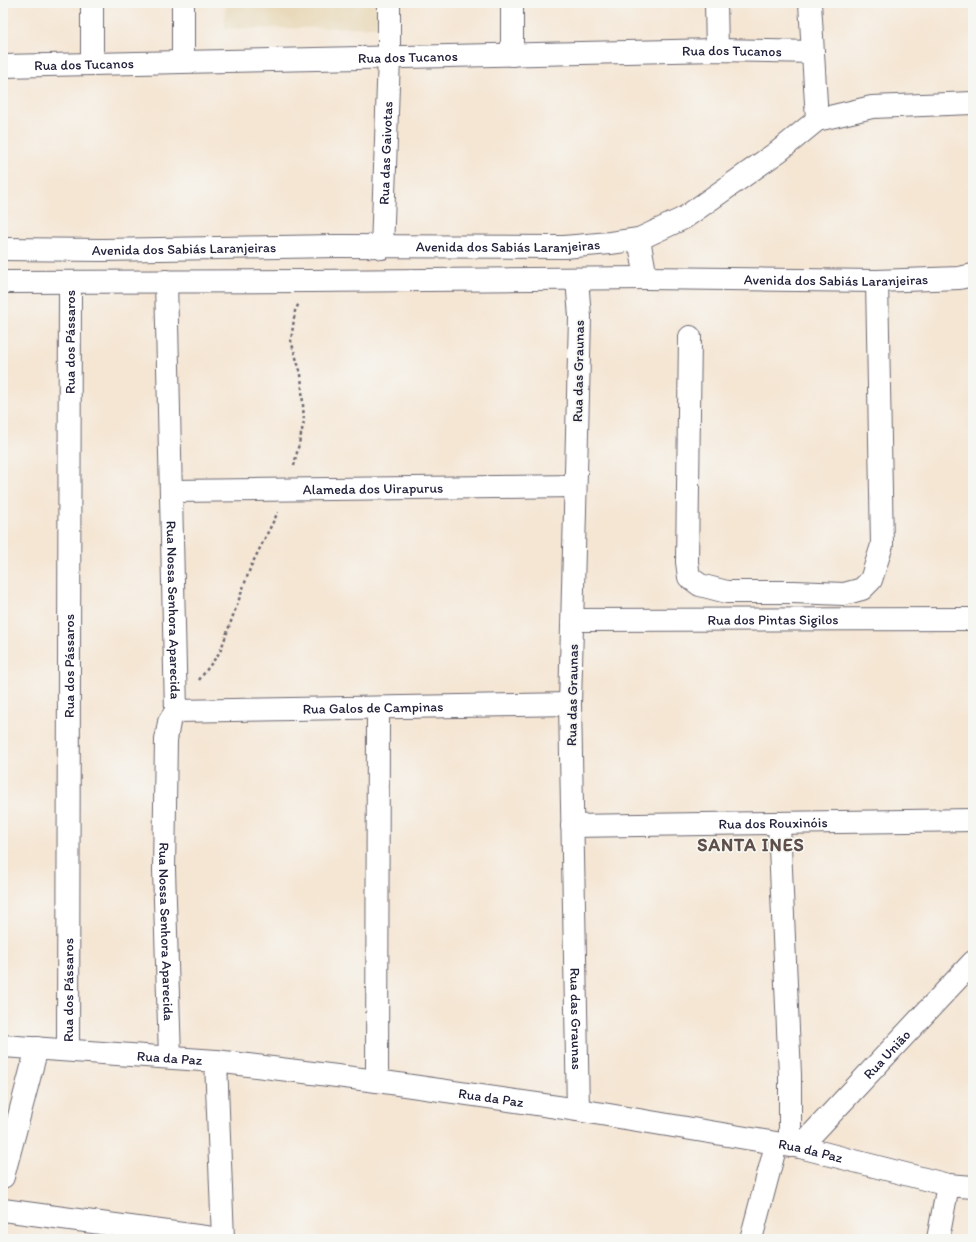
<svg xmlns="http://www.w3.org/2000/svg" width="976" height="1242" viewBox="0 0 976 1242" font-family="Itim,sans-serif">
<rect width="100%" height="100%" fill="#f6f6f2"/>
<filter id="ink" filterUnits="userSpaceOnUse"><feTurbulence type="fractalNoise" baseFrequency=".025" numOctaves="2"/><feDisplacementMap in="SourceGraphic" scale="8" xChannelSelector="R" yChannelSelector="G"/><feConvolveMatrix kernelMatrix="1 2 1 2 8 2 1 2 1" color-interpolation-filters="sRGB"/></filter>
<filter id="wash" filterUnits="userSpaceOnUse"><feTurbulence type="fractalNoise" baseFrequency=".012" numOctaves="4" result="noise"/><feDisplacementMap in="SourceGraphic" scale="16" xChannelSelector="R" yChannelSelector="G"/><feGaussianBlur stdDeviation="0.9" result="paint"/><feColorMatrix in="noise" values="0 0 0 0 0 0 0 0 0 0 0 0 0 0 0 0 0 1.4 0 .05"/><feComposite in="paint" operator="in"/></filter>
<g filter="url(#wash)">
<rect width="100%" height="100%" fill="#f5e6d4"/>
<path fill="#e8d9ba" d="M 225,3 L 379,3 L 379,27 L 225,29 Z"/>
</g>
<g filter="url(#ink)">
<g fill="none" stroke-linecap="round" stroke-linejoin="round">
<g stroke="#6c6771" stroke-width="24">
<g id="minor">
<path d="M 92,3 L 92,63"/>
<path d="M 183,3 L 183,61"/>
<path d="M 716,3 L 717,50"/>
<path d="M 810,3 L 817,120"/>
<path d="M 512,55 L 512,3"/>
<path id="s1" d="M 3,66 L 717,50 L 813,52"/>
<path d="M 639,239 L 646,278"/>
<path id="s2" d="M 382,248 L 389,58 L 389,3"/>
<path id="s3" d="M 3,249 L 102,250 L 337,246 L 564,247 L 610,243 L 639,239 L 684,218 L 779,151 L 817,120 L 872,107 L 973,103"/>
<path id="s4" d="M 577,279 L 580,317 L 570,704 L 578,1110"/>
<path id="s5" d="M 166,281 L 176,711 L 169,722 L 166,740 L 164,870 L 170,1057"/>
<path id="s6" d="M 3,282 L 310,281 L 646,278 L 877,281 L 959,278 L 973,275"/>
<path d="M 690,337 L 687,562 L 689,577 L 700,585 L 727,592 L 794,592 L 844,594 L 862,589 L 871,580 L 882,545 L 877,281"/>
<path id="s7" d="M 171,491 L 575,486"/>
<path id="s8" d="M 573,620 L 973,619"/>
<path id="s9" d="M 176,711 L 570,704"/>
<path d="M 779,824 L 790,1075 L 790,1146"/>
<path id="s10" d="M 572,826 L 973,820"/>
<path id="s11" d="M 3,1046 L 216,1061 L 377,1081 L 578,1110 L 800,1147 L 948,1185 L 973,1187"/>
<path id="s12" d="M 68,1050 L 70,282"/>
<path d="M 216,1061 L 223,1239"/>
<path d="M 377,1081 L 378,708"/>
<path id="s13" d="M 800,1147 L 973,962"/>
<path d="M 3,1177 L 37,1048"/>
<path d="M 3,1210 L 220,1239"/>
<path d="M 751,1239 L 776,1145"/>
<path d="M 938,1239 L 948,1185"/>
</g>
</g>
<path stroke="#6c6771" stroke-width="2.5" stroke-dasharray="3 3" stroke-linecap="butt" d="M 294,466 L 304,421 L 301,374 L 291,341 L 295,311 L 299,303
M 199,680 L 220,652 L 251,566 L 278,512"/>
<use href="#minor" stroke="#fff" stroke-width="22"/>
</g>
</g>
<g text-anchor="middle" stroke-width="3.5" stroke-linejoin="round" paint-order="stroke">
<g font-size="14" fill="#22223b" stroke="#f6f6f2">
<text dy="5" stroke="none"><textPath href="#s1" startOffset="729">Rua dos Tucanos</textPath></text>
<text dy="5" stroke="none"><textPath href="#s1" startOffset="405">Rua dos Tucanos</textPath></text>
<text dy="5" stroke="none"><textPath href="#s1" startOffset="81">Rua dos Tucanos</textPath></text>
<text dy="5" stroke="none"><textPath href="#s2" startOffset="95">Rua das Gaivotas</textPath></text>
<text dy="5" stroke="none"><textPath href="#s3" startOffset="505">Avenida dos Sabiás Laranjeiras</textPath></text>
<text dy="5" stroke="none"><textPath href="#s3" startOffset="181">Avenida dos Sabiás Laranjeiras</textPath></text>
<text dy="5" stroke="none"><textPath href="#s6" startOffset="833">Avenida dos Sabiás Laranjeiras</textPath></text>
<text dy="5" stroke="none"><textPath href="#s12" startOffset="708">Rua dos Pássaros</textPath></text>
<text transform="translate(578 371) rotate(-89)" y="5">Rua das Graunas</text>
<text dy="5" stroke="none"><textPath href="#s7" startOffset="202">Alameda dos Uirapurus</textPath></text>
<text dy="5" stroke="none"><textPath href="#s5" startOffset="329">Rua Nossa Senhora Aparecida</textPath></text>
<text dy="5" stroke="none"><textPath href="#s8" startOffset="200">Rua dos Pintas Sigilos</textPath></text>
<text dy="5" stroke="none"><textPath href="#s12" startOffset="384">Rua dos Pássaros</textPath></text>
<text transform="translate(572 695) rotate(-89)" y="5">Rua das Graunas</text>
<text dy="5" stroke="none"><textPath href="#s9" startOffset="197">Rua Galos de Campinas</textPath></text>
<text dy="5" stroke="none"><textPath href="#s10" startOffset="201">Rua dos Rouxinóis</textPath></text>
<text dy="5" stroke="none"><textPath href="#s5" startOffset="653">Rua Nossa Senhora Aparecida</textPath></text>
<text dy="5" stroke="none"><textPath href="#s12" startOffset="60">Rua dos Pássaros</textPath></text>
<text dy="5" stroke="none"><textPath href="#s4" startOffset="740">Rua das Graunas</textPath></text>
<text dy="5" stroke="none"><textPath href="#s13" startOffset="127">Rua União</textPath></text>
<text dy="5" stroke="none"><textPath href="#s11" startOffset="167">Rua da Paz</textPath></text>
<text dy="5" stroke="none"><textPath href="#s11" startOffset="491">Rua da Paz</textPath></text>
<text dy="5" stroke="none"><textPath href="#s11" startOffset="815">Rua da Paz</textPath></text>
</g>
<g font-size="18" font-weight="bold" letter-spacing="1" fill="#5f4f4b" stroke="#f6f6f2">
<text x="751" y="851">SANTA INES</text>
</g>
</g>
<rect width="976" height="1242" fill="none" stroke="#f6f6f2" stroke-width="16"/>
</svg>
